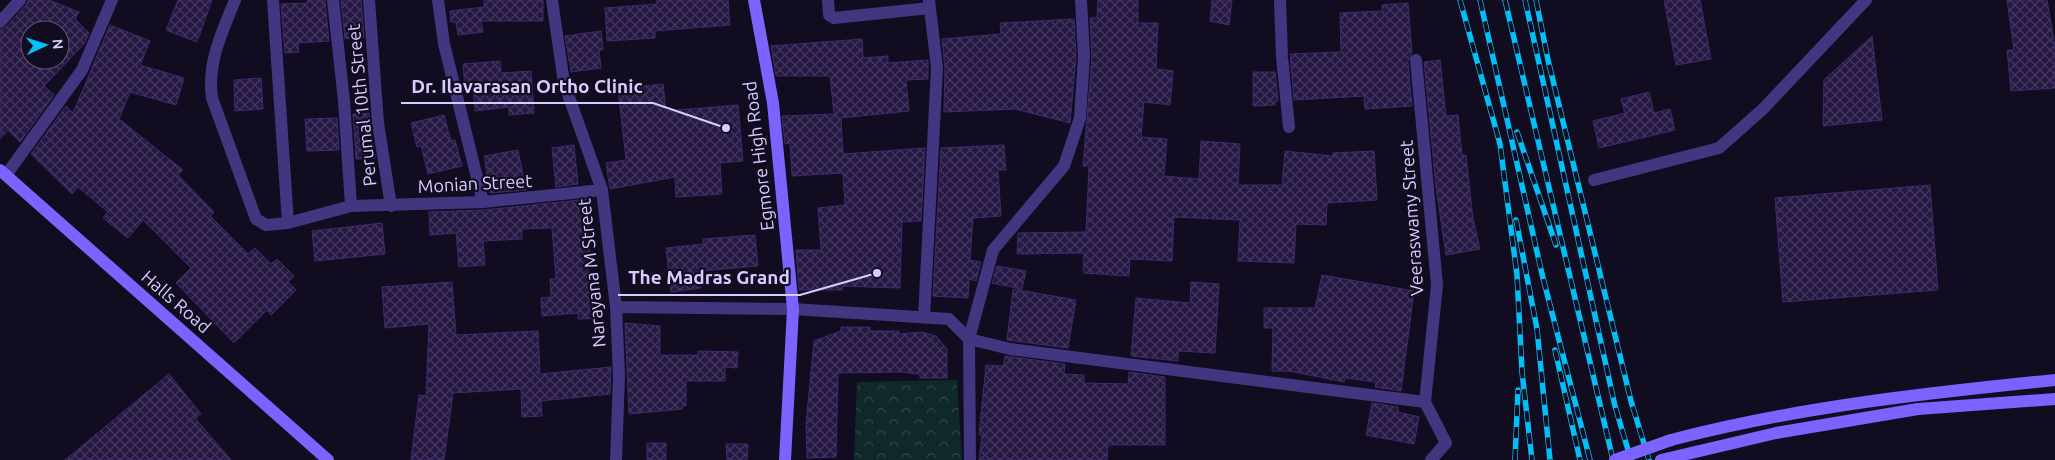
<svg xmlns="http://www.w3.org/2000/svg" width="2055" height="460" viewBox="0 0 2055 460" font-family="Ubuntu,sans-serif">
<defs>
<pattern id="park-crowns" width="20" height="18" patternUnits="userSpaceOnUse" patternTransform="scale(1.25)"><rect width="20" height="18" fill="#0f292b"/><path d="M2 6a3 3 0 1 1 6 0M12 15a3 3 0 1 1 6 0" fill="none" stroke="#31474b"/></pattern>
<pattern id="building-cross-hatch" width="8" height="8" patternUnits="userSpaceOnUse" patternTransform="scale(1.25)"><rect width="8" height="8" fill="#261842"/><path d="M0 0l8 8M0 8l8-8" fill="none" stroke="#45385e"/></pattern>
</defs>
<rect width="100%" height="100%" fill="#120c21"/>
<path fill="url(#park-crowns)" d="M 957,380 L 962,460 L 854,460 L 857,382 Z"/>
<path fill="url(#building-cross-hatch)" stroke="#3f296f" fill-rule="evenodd" d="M 28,0 L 49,0 L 79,12 L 75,19 L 89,33 L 84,44 L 44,86 L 54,95 L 20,142 L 8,130 L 0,139 L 0,30 L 6,27 L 26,5 ZM 30,30 L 60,30 L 60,60 L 30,60 Z
M 178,0 L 212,0 L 197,42 L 166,30 Z
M 307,0 L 325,0 L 329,41 L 298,43 L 299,52 L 285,53 L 281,4 L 308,3 Z
M 341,0 L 361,0 L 364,37 L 345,39 Z
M 484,0 L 543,0 L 543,21 L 481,21 L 483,32 L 458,35 L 456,22 L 451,22 L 450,11 L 484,7 Z
M 657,0 L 728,0 L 730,25 L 655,31 L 655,38 L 607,41 L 605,8 L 657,4 Z
M 1098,0 L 1138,0 L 1138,23 L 1158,23 L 1156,69 L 1173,71 L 1170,105 L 1144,102 L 1141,137 L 1167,139 L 1164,176 L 1199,179 L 1201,141 L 1240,144 L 1238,185 L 1282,185 L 1285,151 L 1333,156 L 1333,153 L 1374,151 L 1377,200 L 1327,203 L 1326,225 L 1296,224 L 1294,263 L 1238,261 L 1240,220 L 1174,217 L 1172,261 L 1130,259 L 1129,276 L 1083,273 L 1084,253 L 1017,254 L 1018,233 L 1086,232 L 1089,166 L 1083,166 L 1092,57 L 1090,18 L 1097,18 Z
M 1212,0 L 1232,0 L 1229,25 L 1210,21 Z
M 1664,0 L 1700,0 L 1711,59 L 1676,65 Z
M 2007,0 L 2047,0 L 2055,47 L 2055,88 L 2011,91 L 2007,50 L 2014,50 Z
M 1408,3 L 1412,53 L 1408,61 L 1412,106 L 1365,109 L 1364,96 L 1294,100 L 1290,54 L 1341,52 L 1340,13 L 1382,11 L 1382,5 Z
M 1074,19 L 1076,56 L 1070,123 L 1015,109 L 944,112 L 945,68 L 942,39 L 1001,34 L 1000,23 Z
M 110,25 L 150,41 L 140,65 L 184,78 L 176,105 L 130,92 L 119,119 L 183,170 L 178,175 L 214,212 L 210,216 L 248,254 L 255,248 L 271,264 L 277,259 L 294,276 L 288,282 L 296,290 L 271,315 L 267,310 L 234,343 L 176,283 L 191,268 L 143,220 L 128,238 L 103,218 L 108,212 L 78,187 L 72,194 L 31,154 L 66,106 L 73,113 Z
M 601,31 L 603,50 L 599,50 L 601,68 L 571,72 L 565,36 Z
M 1872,36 L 1882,120 L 1823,126 L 1824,80 Z
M 862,39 L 863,58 L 888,56 L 888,63 L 928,60 L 928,79 L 906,80 L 909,111 L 841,118 L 843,154 L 925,148 L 921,221 L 902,222 L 900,288 L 842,286 L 842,290 L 799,290 L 796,250 L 821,250 L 818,208 L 845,205 L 843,173 L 792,176 L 790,143 L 785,144 L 782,116 L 834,114 L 830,76 L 776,76 L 771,46 Z
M 1440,60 L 1446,116 L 1458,115 L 1462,155 L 1466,155 L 1473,219 L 1480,249 L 1446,255 L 1436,187 L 1424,62 Z
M 500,61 L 501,73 L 531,71 L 534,113 L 509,115 L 509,107 L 475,111 L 473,87 L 465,87 L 463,64 Z
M 1253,72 L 1275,72 L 1278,101 L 1275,101 L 1275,105 L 1253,106 Z
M 261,78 L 263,109 L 235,111 L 234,80 Z
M 663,84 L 666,111 L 738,105 L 743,161 L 720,163 L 722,194 L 676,197 L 675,177 L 610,189 L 606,163 L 626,160 L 618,89 Z
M 1649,92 L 1654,113 L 1670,109 L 1675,130 L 1599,148 L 1593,121 L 1625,113 L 1621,99 Z
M 369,113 L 375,158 L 356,159 L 353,114 Z
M 444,115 L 451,141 L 455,140 L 462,166 L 428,174 L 421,146 L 417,147 L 411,123 Z
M 337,118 L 339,150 L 307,151 L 305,119 Z
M 574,145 L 578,184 L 556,187 L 552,148 Z
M 1004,145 L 1006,170 L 998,170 L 1001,216 L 973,218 L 970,260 L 981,262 L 976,281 L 969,279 L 968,298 L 933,296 L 941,148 Z
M 518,150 L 526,190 L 490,193 L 484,156 Z
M 1930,185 L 1938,290 L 1783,302 L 1775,198 Z
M 589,199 L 590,226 L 588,226 L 590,258 L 587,258 L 590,294 L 600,293 L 602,318 L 578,319 L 578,313 L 542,316 L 541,298 L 551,297 L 550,279 L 556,279 L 552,228 L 522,229 L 522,239 L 483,241 L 485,265 L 459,267 L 456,233 L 430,235 L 429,212 L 484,210 Z
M 382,223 L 385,254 L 315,261 L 312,231 Z
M 755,235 L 758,266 L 700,271 L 701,288 L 671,292 L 666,248 L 703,244 L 703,239 Z
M 997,266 L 1026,271 L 1022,289 L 992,283 Z
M 1322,275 L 1414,291 L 1401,391 L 1375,387 L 1376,382 L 1345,378 L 1344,382 L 1289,371 L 1272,371 L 1273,328 L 1264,328 L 1264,308 L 1315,308 Z
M 452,282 L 456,335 L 538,331 L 540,374 L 611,367 L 610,394 L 541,401 L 542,416 L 522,417 L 521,389 L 453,393 L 444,460 L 411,460 L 419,395 L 426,396 L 429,324 L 385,328 L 382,287 Z
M 1191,282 L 1219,284 L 1215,353 L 1178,351 L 1178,361 L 1131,356 L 1136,298 L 1190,303 Z
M 1013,289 L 1076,300 L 1068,348 L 1007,340 Z
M 625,323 L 660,326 L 660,355 L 698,355 L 698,351 L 738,352 L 737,368 L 725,367 L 725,381 L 686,381 L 686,406 L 682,406 L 682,409 L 629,414 Z
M 841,327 L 870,327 L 870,331 L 899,331 L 899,334 L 922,332 L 936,336 L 947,349 L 947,378 L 920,378 L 920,374 L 900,372 L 838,373 L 836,457 L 807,458 L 806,424 L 814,341 L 841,331 Z
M 1005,356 L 1065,364 L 1064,374 L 1084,375 L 1084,383 L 1128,384 L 1129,372 L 1165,377 L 1165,445 L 1108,445 L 1107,460 L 979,460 L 982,435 L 979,434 L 986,365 L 1003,366 Z
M 169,374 L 201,414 L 195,418 L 231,460 L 65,460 Z
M 1372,403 L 1398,407 L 1398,412 L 1419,417 L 1414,444 L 1366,435 Z
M 647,443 L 666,443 L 666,460 L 647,460 Z
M 726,444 L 748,444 L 747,460 L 727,460 Z"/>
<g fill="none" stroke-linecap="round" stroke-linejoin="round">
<path stroke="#423681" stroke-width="12" d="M 235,0 C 222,33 207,62 212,98 L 256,219 L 266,225 L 288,223 L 351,206 L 483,202 L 602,190
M 273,0 L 288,223
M 333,0 L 344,101 L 351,206
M 369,0 L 378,123 L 391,206
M 438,0 L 444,44 L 483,202
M 552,0 L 564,83 L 602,190 L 616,307 L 619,375 L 616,460
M 828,0 L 829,15 L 834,18 L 930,8
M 1280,0 L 1282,57 L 1289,127
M 0,22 L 20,0
M 1416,60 L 1437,285 L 1425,402
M 6,175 L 82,70 L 112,0
M 1594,180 L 1719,148 L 1763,109 L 1866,0
M 616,307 L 793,309 L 949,319 L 969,339 L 1010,349 L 1425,402
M 924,317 L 937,68 L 929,0
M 1425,402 L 1446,443 L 1431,460
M 970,460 L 969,339 L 993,250 L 1064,166 L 1080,118 L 1084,56 L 1081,0"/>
<path stroke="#7a63ff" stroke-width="12" d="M 754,0 L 773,103 L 793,309 L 785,460
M 0,170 L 328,460
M 1671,440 C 1797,407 1926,393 2055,380
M 1661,460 L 1776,433 L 1918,409 L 2055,399"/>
<g stroke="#00c0f7" stroke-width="5.5">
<path id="rail" d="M 1460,0 L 1500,144 L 1517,275 L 1522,372 L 1532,460
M 1480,0 L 1542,274 L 1590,460
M 1505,0 L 1613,460
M 1525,0 L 1615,406 L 1631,460
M 1536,0 L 1548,60 L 1631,401 L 1649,460
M 1517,132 L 1556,245
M 1516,220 L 1537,329 L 1550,460
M 1555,350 L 1580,460
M 1515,460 L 1518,390"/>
</g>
<use href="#rail" stroke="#120c21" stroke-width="4" stroke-dasharray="11" stroke-linecap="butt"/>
<path stroke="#7a63ff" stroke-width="12" d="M 1615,460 L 1671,440"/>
</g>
<g text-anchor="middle" stroke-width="4.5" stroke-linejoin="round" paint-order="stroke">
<g font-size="18" fill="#d8ccff" stroke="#120c21">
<text transform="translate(362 105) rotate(-96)" y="6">Perumal 10th Street</text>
<text transform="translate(759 156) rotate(-97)" y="6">Egmore High Road</text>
<text transform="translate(475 184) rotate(-3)" y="6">Monian Street</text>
<text transform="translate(1412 218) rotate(-94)" y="6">Veeraswamy Street</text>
<text transform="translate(592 273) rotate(-96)" y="6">Narayana M Street</text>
<text transform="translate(176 302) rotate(41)" y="6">Halls Road</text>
</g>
</g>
<path fill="none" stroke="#d8ccff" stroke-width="2" d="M726 128L653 103H401M877 273L800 295H618"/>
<g fill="#d8ccff" stroke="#120c21" stroke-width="2">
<circle cx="726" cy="128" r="5"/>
<circle cx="877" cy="273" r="5"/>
</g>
<g font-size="19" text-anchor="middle" font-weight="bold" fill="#d8ccff" stroke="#120c21" stroke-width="4.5" stroke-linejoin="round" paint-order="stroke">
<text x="527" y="93">Dr. Ilavarasan Ortho Clinic</text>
<text x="709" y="284">The Madras Grand</text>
</g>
<g transform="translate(45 45) rotate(86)"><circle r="24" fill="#120c21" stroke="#61597a"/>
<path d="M0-4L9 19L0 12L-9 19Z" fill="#00c0f7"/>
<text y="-8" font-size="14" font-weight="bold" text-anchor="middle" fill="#d8ccff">N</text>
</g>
</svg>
